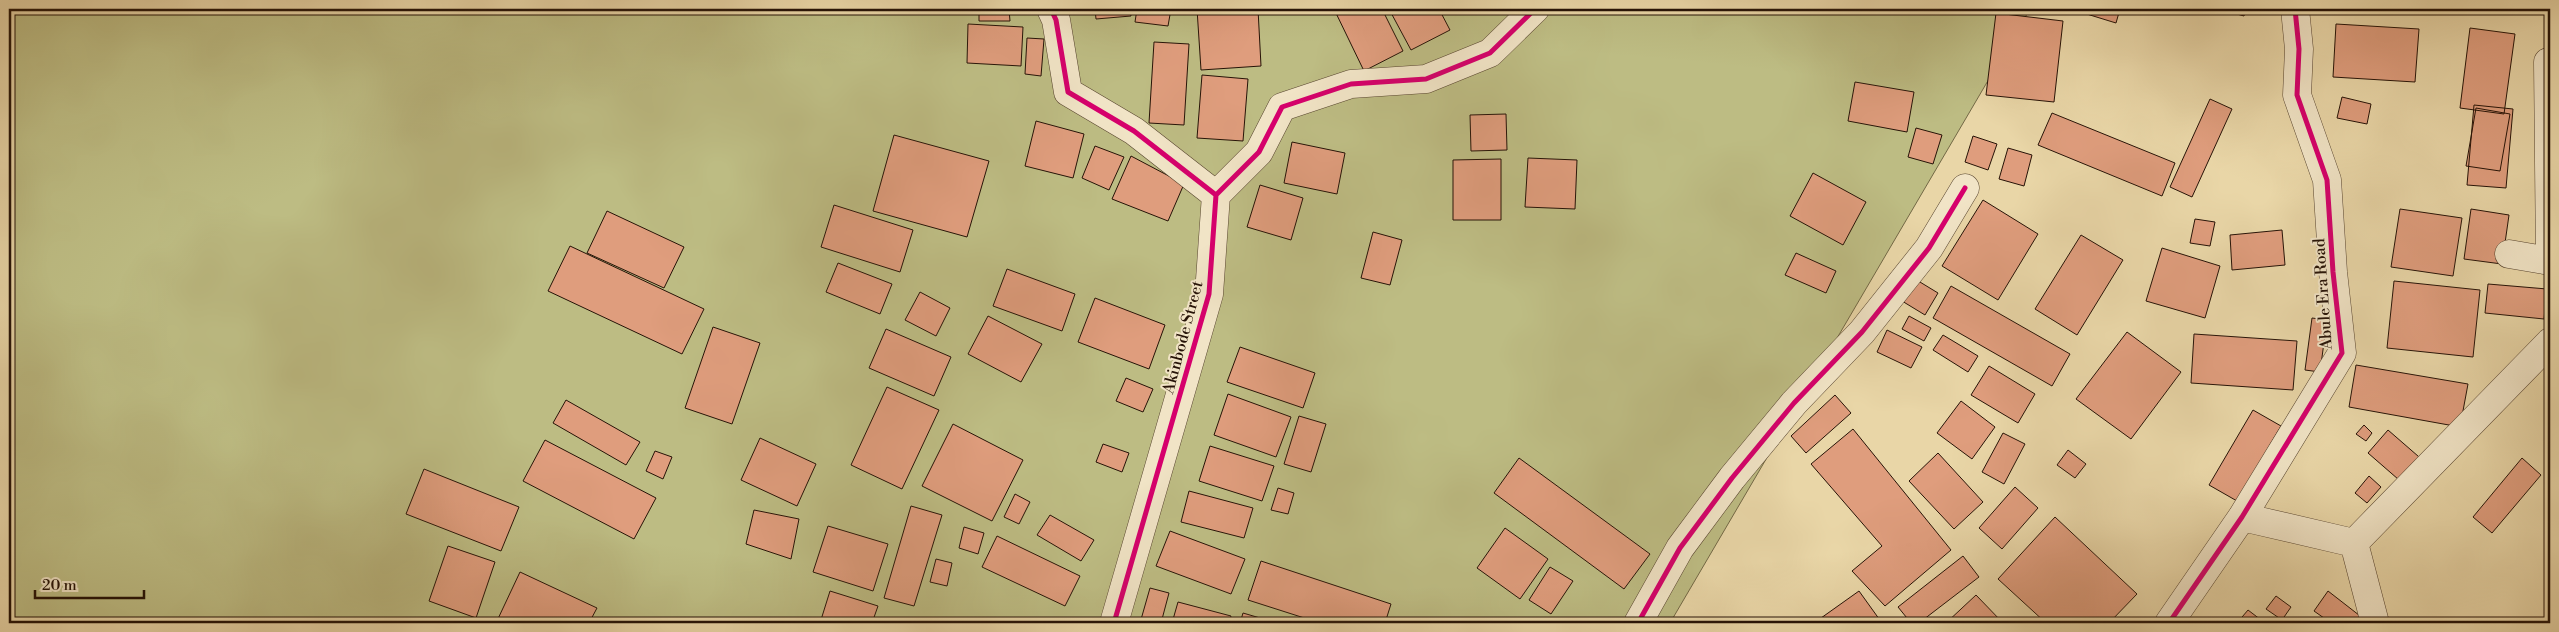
<svg xmlns="http://www.w3.org/2000/svg" width="2559" height="632" viewBox="0 0 2559 632" font-family="'Libre Bodoni',serif">
<rect width="100%" height="100%" fill="#e9d6a7"/>
<filter id="stains"><feTurbulence type="fractalNoise" baseFrequency=".004" numOctaves="4"/><feColorMatrix values="0 0 0 0 .2 0 0 0 0 .09 0 0 0 0 .02 0 0 0 .5 -.17"/></filter>
<radialGradient id="worn" r=".72"><stop offset=".6" stop-color="#630" stop-opacity="0"/><stop offset="1" stop-color="#630" stop-opacity=".3"/></radialGradient>
<path fill="#bdbc83" stroke="#726845" d="M 9,9 L 2030,9 L 1670,623 L 9,623 Z"/>
<path fill="#df9d7d" stroke="#261307" d="M 958,9 L 1009,9 L 1010,21 L 979,21 L 979,11 Z
M 1095,9 L 1130,9 L 1131,16 L 1096,19 Z
M 1137,9 L 1171,9 L 1168,26 L 1135,22 Z
M 1197,9 L 1258,9 L 1261,66 L 1201,70 Z
M 1334,9 L 1382,9 L 1403,51 L 1364,71 Z
M 1389,9 L 1439,9 L 1450,30 L 1411,50 Z
M 2078,9 L 2120,9 L 2116,23 L 2077,11 Z
M 2219,9 L 2246,9 L 2244,16 Z
M 1996,13 L 2063,21 L 2054,102 L 1986,95 Z
M 968,24 L 1023,27 L 1021,66 L 967,63 Z
M 2336,24 L 2419,29 L 2415,82 L 2333,77 Z
M 2470,28 L 2515,34 L 2504,114 L 2460,108 Z
M 1027,38 L 1044,39 L 1041,76 L 1025,74 Z
M 1154,42 L 1189,44 L 1184,125 L 1149,123 Z
M 1202,75 L 1248,79 L 1243,141 L 1197,138 Z
M 1855,82 L 1914,92 L 1907,132 L 1848,121 Z
M 2342,97 L 2371,104 L 2367,124 L 2337,118 Z
M 2210,99 L 2232,109 L 2192,197 L 2170,187 Z
M 2474,105 L 2513,109 L 2506,188 L 2467,185 Z
M 2476,108 L 2510,114 L 2500,171 L 2466,166 Z
M 2052,113 L 2175,163 L 2162,196 L 2038,145 Z
M 1506,114 L 1507,150 L 1471,151 L 1470,115 Z
M 1036,121 L 1084,134 L 1073,178 L 1025,166 Z
M 1916,128 L 1942,135 L 1933,164 L 1908,157 Z
M 894,135 L 989,161 L 967,237 L 873,211 Z
M 1973,136 L 1997,144 L 1988,170 L 1965,162 Z
M 1292,142 L 1345,153 L 1337,194 L 1284,183 Z
M 1095,146 L 1124,157 L 1109,190 L 1082,178 Z
M 2008,148 L 2032,155 L 2024,186 L 1999,179 Z
M 1131,156 L 1184,184 L 1168,221 L 1112,199 Z
M 1528,158 L 1577,160 L 1575,209 L 1525,207 Z
M 1501,159 L 1501,220 L 1453,220 L 1453,160 Z
M 1813,173 L 1866,202 L 1843,245 L 1790,216 Z
M 1260,185 L 1303,198 L 1291,240 L 1247,227 Z
M 1983,200 L 2038,234 L 1998,300 L 1942,266 Z
M 834,205 L 913,230 L 900,272 L 821,247 Z
M 2400,209 L 2462,218 L 2453,276 L 2391,267 Z
M 2471,209 L 2509,215 L 2502,264 L 2464,259 Z
M 607,211 L 684,247 L 664,288 L 587,253 Z
M 2195,219 L 2215,222 L 2210,246 L 2190,243 Z
M 2282,230 L 2285,265 L 2232,270 L 2230,235 Z
M 1373,232 L 1402,240 L 1390,285 L 1361,278 Z
M 2081,235 L 2123,260 L 2077,335 L 2035,309 Z
M 570,246 L 704,309 L 682,354 L 548,291 Z
M 2162,248 L 2220,266 L 2205,318 L 2146,301 Z
M 1796,253 L 1836,271 L 1826,293 L 1785,275 Z
M 838,263 L 892,284 L 880,314 L 826,292 Z
M 1007,269 L 1075,294 L 1062,331 L 993,306 Z
M 1915,279 L 1938,293 L 1925,315 L 1902,301 Z
M 2394,281 L 2480,290 L 2473,357 L 2387,348 Z
M 2488,284 L 2547,289 L 2544,319 L 2485,313 Z
M 1951,286 L 2070,354 L 2052,386 L 1933,318 Z
M 920,292 L 950,308 L 936,336 L 905,320 Z
M 1095,298 L 1165,325 L 1149,369 L 1078,342 Z
M 988,316 L 1042,344 L 1021,382 L 968,354 Z
M 1909,316 L 1931,328 L 1924,341 L 1902,329 Z
M 2312,318 L 2327,320 L 2320,372 L 2305,370 Z
M 713,327 L 760,343 L 732,424 L 685,408 Z
M 886,329 L 951,357 L 934,396 L 869,368 Z
M 1887,330 L 1922,347 L 1911,368 L 1877,352 Z
M 2127,332 L 2181,372 L 2131,439 L 2076,399 Z
M 2194,334 L 2297,341 L 2293,390 L 2191,383 Z
M 1943,335 L 1978,356 L 1968,372 L 1933,350 Z
M 1240,347 L 1315,373 L 1303,408 L 1227,382 Z
M 2356,365 L 2468,384 L 2460,427 L 2349,407 Z
M 1989,366 L 2035,394 L 2018,423 L 1971,395 Z
M 1126,378 L 1153,389 L 1143,412 L 1116,401 Z
M 887,387 L 939,410 L 902,489 L 851,465 Z
M 1228,394 L 1291,417 L 1276,457 L 1214,435 Z
M 1835,395 L 1851,413 L 1806,453 L 1791,436 Z
M 566,400 L 640,442 L 626,465 L 553,423 Z
M 1961,401 L 1995,427 L 1972,459 L 1937,433 Z
M 2253,410 L 2281,426 L 2237,501 L 2209,485 Z
M 1299,416 L 1326,424 L 1311,472 L 1284,464 Z
M 953,424 L 1023,460 L 992,521 L 922,486 Z
M 2364,425 L 2372,433 L 2366,441 L 2356,434 Z
M 1853,429 L 1951,550 L 1885,606 L 1852,571 L 1882,546 L 1811,464 Z
M 2388,430 L 2426,463 L 2406,486 L 2368,453 Z
M 2003,433 L 2025,444 L 2004,484 L 1982,472 Z
M 760,438 L 816,464 L 797,506 L 741,480 Z
M 545,440 L 656,498 L 634,539 L 523,481 Z
M 1103,444 L 1129,453 L 1122,472 L 1096,462 Z
M 1210,446 L 1274,466 L 1262,501 L 1199,481 Z
M 2068,450 L 2086,464 L 2075,478 L 2057,465 Z
M 655,451 L 672,457 L 663,479 L 646,471 Z
M 1938,453 L 1983,502 L 1954,529 L 1909,481 Z
M 1519,458 L 1650,554 L 1624,589 L 1494,493 Z
M 2522,458 L 2541,475 L 2492,533 L 2473,517 Z
M 424,469 L 519,507 L 501,551 L 406,514 Z
M 2369,476 L 2381,487 L 2367,503 L 2355,493 Z
M 2015,487 L 2038,508 L 2002,549 L 1979,528 Z
M 1278,488 L 1294,493 L 1288,514 L 1271,510 Z
M 1189,491 L 1253,508 L 1244,538 L 1181,522 Z
M 1015,494 L 1030,502 L 1019,524 L 1004,517 Z
M 911,506 L 942,515 L 914,606 L 884,598 Z
M 754,510 L 799,519 L 791,559 L 746,544 Z
M 1050,515 L 1094,540 L 1081,561 L 1037,535 Z
M 2055,517 L 2137,594 L 2109,623 L 2046,623 L 1998,579 Z
M 828,526 L 888,544 L 873,591 L 813,572 Z
M 964,527 L 984,533 L 978,554 L 959,548 Z
M 1505,528 L 1548,559 L 1520,599 L 1477,568 Z
M 1170,531 L 1245,559 L 1231,594 L 1156,566 Z
M 997,536 L 1080,576 L 1065,606 L 982,567 Z
M 448,546 L 495,562 L 476,618 L 429,601 Z
M 1963,556 L 1979,577 L 1919,623 L 1911,623 L 1898,607 Z
M 936,559 L 952,563 L 947,586 L 930,582 Z
M 1261,561 L 1391,604 L 1385,623 L 1320,623 L 1248,600 Z
M 1550,567 L 1573,581 L 1551,614 L 1529,600 Z
M 520,572 L 597,608 L 589,623 L 496,623 Z
M 1150,588 L 1169,593 L 1161,623 L 1140,623 Z
M 830,591 L 878,606 L 872,623 L 820,623 Z
M 1859,591 L 1882,623 L 1814,623 Z
M 2328,591 L 2364,619 L 2361,623 L 2331,623 L 2314,611 Z
M 1976,595 L 2003,623 L 1946,623 Z
M 2276,596 L 2291,607 L 2282,620 L 2266,609 Z
M 1178,602 L 1231,616 L 1229,623 L 1172,623 Z
M 2248,610 L 2265,623 L 2237,623 Z
M 1243,613 L 1277,623 L 1240,623 Z
M 894,618 L 911,623 L 892,623 Z
M 2299,618 L 2306,623 L 2295,623 Z"/>
<g fill="none" stroke-linecap="round" stroke-linejoin="round">
<g stroke="#57442f" stroke-width="29">
<path id="minor" d="M 1051,9 L 1056,20 L 1068,92 L 1134,131 L 1216,195 L 1209,294 L 1114,623
M 2548,62 L 2550,261
M 1216,195 L 1259,152 L 1282,107 L 1351,84 L 1426,79 L 1490,53 L 1535,9
M 2509,254 L 2550,261
M 2242,517 L 2354,543 L 2375,623
M 2354,543 L 2550,342
M 1638,623 L 1680,548 L 1732,478 L 1794,403 L 1862,332 L 1929,248 L 1965,188
M 2169,623 L 2242,517 L 2342,353 L 2333,272 L 2327,180 L 2297,95 L 2299,49 L 2295,9"/>
</g>
<use href="#minor" stroke="#f1e4c6" stroke-width="28"/>
<g stroke="#f1e4c6" stroke-width="8">
<path id="cycleway" d="M 1051,9 L 1056,20 L 1068,92 L 1134,131 L 1216,195 L 1209,294 L 1114,623
M 1216,195 L 1259,152 L 1282,107 L 1351,84 L 1426,79 L 1490,53 L 1535,9
M 1638,623 L 1680,548 L 1732,478 L 1794,403 L 1862,332 L 1929,248 L 1965,188
M 2169,623 L 2242,517 L 2342,353 L 2333,272 L 2327,180 L 2297,95 L 2299,49 L 2295,9"/>
</g>
<use href="#cycleway" stroke="#d6006c" stroke-width="5"/>
</g>
<g text-anchor="middle" stroke-width="4" stroke-linejoin="round" paint-order="stroke">
<g font-size="16" fill="#261307" stroke="#f1e4c6">
<text transform="translate(2322 294) rotate(-94)" y="6">Abule Era Road</text>
<text transform="translate(1182 337) rotate(-75)" y="6">Akinbode Street</text>
</g>
</g>
<rect width="2559" height="632" fill="none" stroke="#e9d6a7" stroke-width="30"/>
<rect x="10" y="10" width="2539" height="612" fill="none" stroke="#261307" stroke-width="2.5"/>
<rect x="15" y="15" width="2529" height="602" fill="none" stroke="#261307"/>
<path d="M35 590v8h109v-8" fill="none" stroke="#261307" stroke-width="2.5"/>
<text x="42" y="590" font-size="15" fill="#261307" stroke="#f1e4c6" stroke-width="4" paint-order="stroke">20 m</text>
<rect width="100%" height="100%" filter="url(#stains)"/>
<rect width="100%" height="100%" fill="url(#worn)"/>
</svg>
